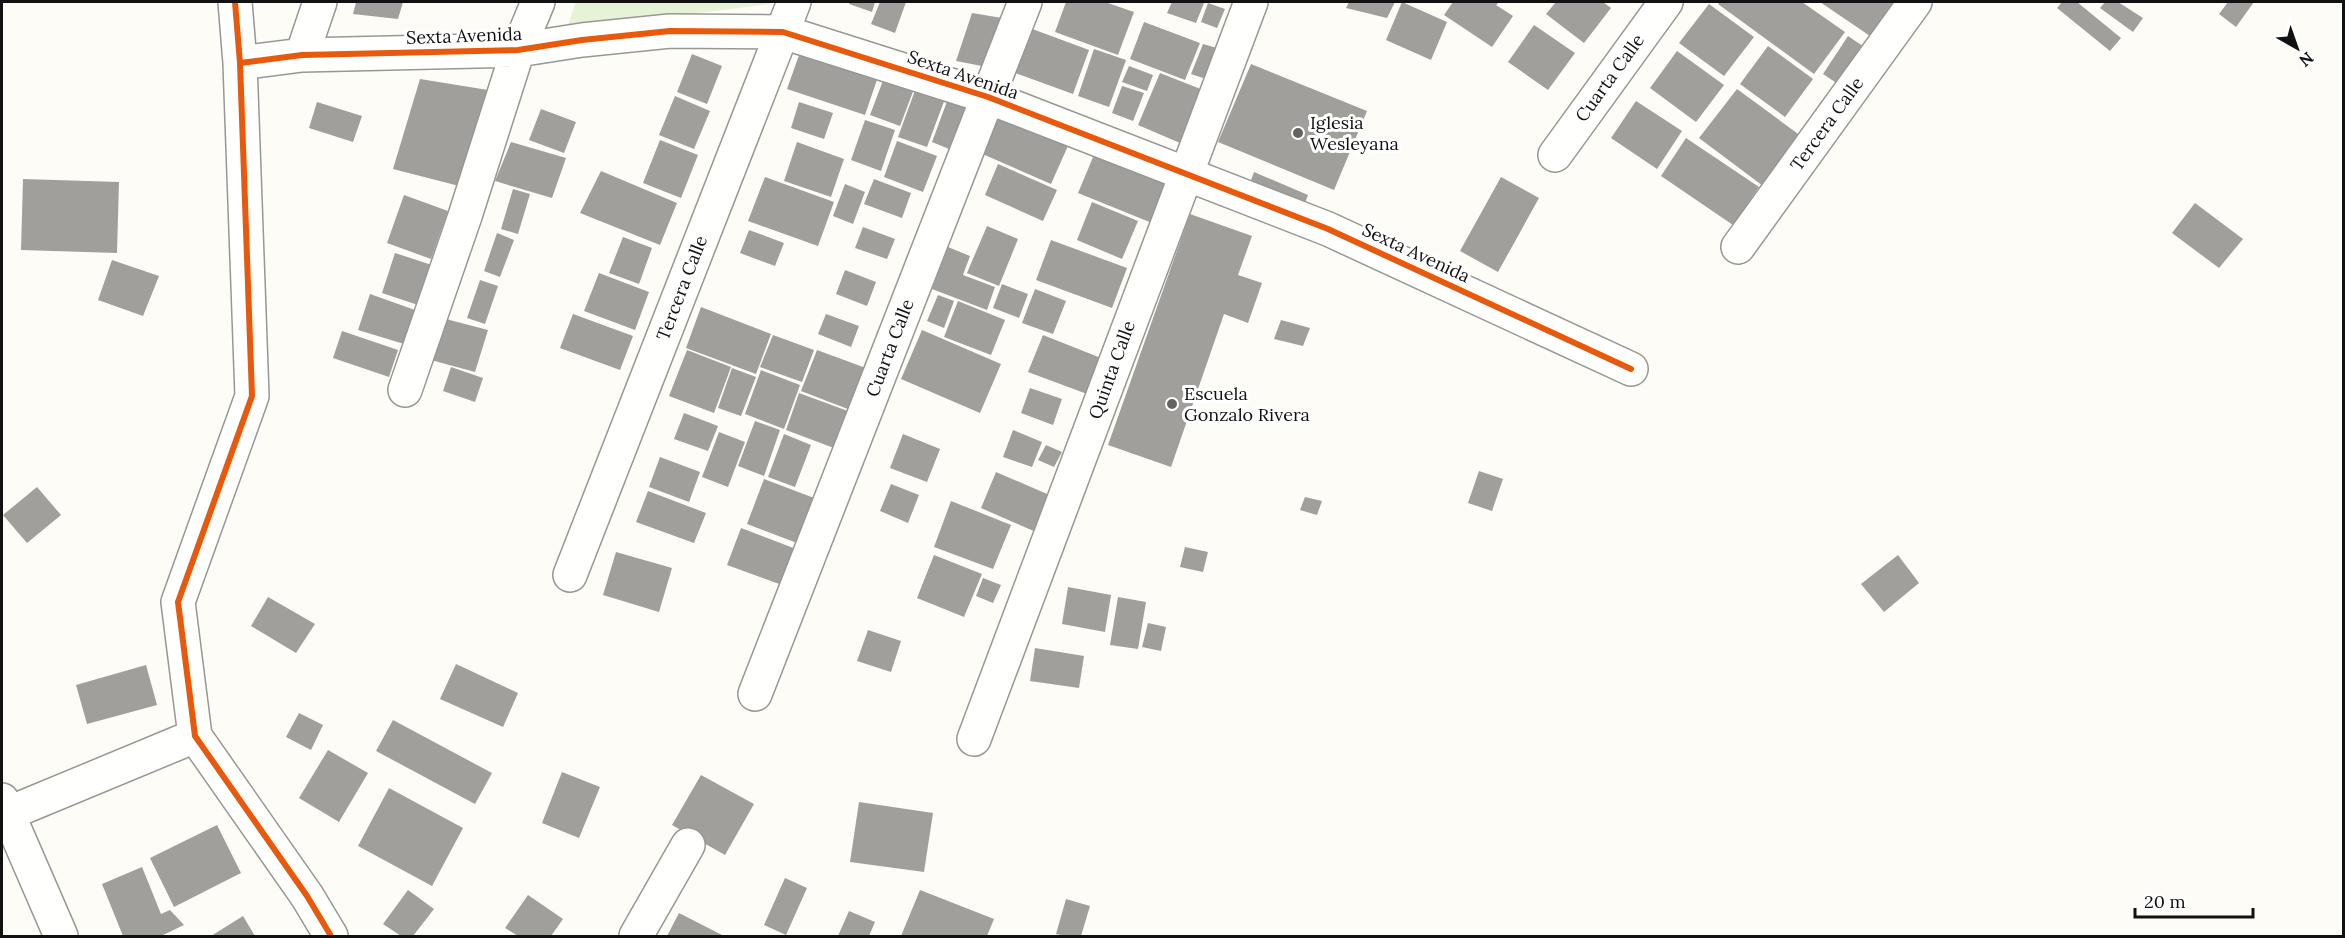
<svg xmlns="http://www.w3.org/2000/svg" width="2345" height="938" viewBox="0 0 2345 938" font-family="Lora,serif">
<rect width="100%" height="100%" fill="#fdfcf7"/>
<path fill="#e7f3d7" d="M 576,2 L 770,2 L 769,4 L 566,30 Z"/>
<path fill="#a19f9c" d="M 356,2 L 403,2 L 398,19 L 353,14 Z
M 850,2 L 875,2 L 872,12 L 849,4 Z
M 880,2 L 906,2 L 895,33 L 871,24 Z
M 1066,2 L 1105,2 L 1134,12 L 1118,55 L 1055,32 Z
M 1172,2 L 1204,3 L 1196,23 L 1167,13 Z
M 1349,2 L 1395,2 L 1387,18 L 1346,8 Z
M 1402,2 L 1447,22 L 1431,60 L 1386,40 Z
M 1453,2 L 1499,2 L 1496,5 L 1513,16 L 1492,47 L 1444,15 Z
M 1556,2 L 1603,2 L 1611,8 L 1584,43 L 1546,14 Z
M 1720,2 L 1802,2 L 1845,32 L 1814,74 L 1718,4 Z
M 1820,2 L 1894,2 L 1870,36 Z
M 2062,2 L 2077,2 L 2121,38 L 2110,51 L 2057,8 Z
M 2105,2 L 2118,2 L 2143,18 L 2133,32 L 2100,8 Z
M 2228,2 L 2254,2 L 2236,27 L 2219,14 Z
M 1208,3 L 1225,9 L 1217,28 L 1201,22 Z
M 1709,4 L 1754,37 L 1724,76 L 1679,43 Z
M 972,13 L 1002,18 L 987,67 L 956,61 Z
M 1144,22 L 1200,43 L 1185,80 L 1130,59 Z
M 1534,25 L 1575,53 L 1548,90 L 1508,62 Z
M 1027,27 L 1089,50 L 1073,94 L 1010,71 Z
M 1848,36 L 1870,51 L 1844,88 L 1823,74 Z
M 804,41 L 881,68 L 865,115 L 787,89 Z
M 1203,44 L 1217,48 L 1206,79 L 1191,74 Z
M 1768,46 L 1813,79 L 1785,117 L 1740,84 Z
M 1094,49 L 1126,60 L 1109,107 L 1078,96 Z
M 1677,51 L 1724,85 L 1696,122 L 1650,88 Z
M 692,54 L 722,66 L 707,104 L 677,92 Z
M 1251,64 L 1367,111 L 1334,190 L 1218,142 Z
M 1129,66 L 1153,75 L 1147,91 L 1122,82 Z
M 887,70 L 917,81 L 900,126 L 870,115 Z
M 1160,73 L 1203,90 L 1180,143 L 1138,125 Z
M 420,79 L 488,90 L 463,187 L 393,169 Z
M 917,85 L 946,96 L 927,147 L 898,137 Z
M 1122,86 L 1144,93 L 1133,121 L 1112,113 Z
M 1737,89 L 1805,139 L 1767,189 L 1699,138 Z
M 675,96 L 710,111 L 694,149 L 659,135 Z
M 949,96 L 972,105 L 954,151 L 932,142 Z
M 1636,101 L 1682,131 L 1657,169 L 1611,138 Z
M 317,102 L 362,116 L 353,142 L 309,128 Z
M 799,102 L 833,113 L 824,139 L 791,128 Z
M 997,107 L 1071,139 L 1051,184 L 978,152 Z
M 541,109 L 576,122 L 564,153 L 529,140 Z
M 865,120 L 895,130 L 881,171 L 851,160 Z
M 1686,138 L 1759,187 L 1733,225 L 1661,176 Z
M 660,140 L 698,155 L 681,198 L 643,183 Z
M 897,141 L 937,156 L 923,192 L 884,177 Z
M 511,142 L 566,158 L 552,198 L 495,181 Z
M 797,142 L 844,159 L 831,197 L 784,181 Z
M 1096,150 L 1170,179 L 1152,223 L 1078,193 Z
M 998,164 L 1057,190 L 1043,221 L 985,195 Z
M 601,171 L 677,203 L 660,245 L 580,213 Z
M 1254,172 L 1308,195 L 1302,211 L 1248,189 Z
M 765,177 L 834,202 L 818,246 L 748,221 Z
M 1501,177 L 1539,198 L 1498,272 L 1460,251 Z
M 23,179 L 119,182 L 117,253 L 21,250 Z
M 874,179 L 911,193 L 902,218 L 864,204 Z
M 845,184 L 865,192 L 853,224 L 833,216 Z
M 513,189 L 530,194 L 518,234 L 501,229 Z
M 404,195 L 448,211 L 431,259 L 387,243 Z
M 1092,202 L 1138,221 L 1122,259 L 1077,240 Z
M 2195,203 L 2243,239 L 2219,268 L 2172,233 Z
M 1190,214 L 1252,236 L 1238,275 L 1262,283 L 1248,323 L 1224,314 L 1171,467 L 1108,445 Z
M 987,226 L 1018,239 L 999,286 L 967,273 Z
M 863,227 L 895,239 L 887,259 L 855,248 Z
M 749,230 L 784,243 L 775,266 L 740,253 Z
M 497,233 L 514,240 L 500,277 L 484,271 Z
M 623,237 L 652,248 L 639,284 L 609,273 Z
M 1051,240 L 1127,268 L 1112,308 L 1036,280 Z
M 948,247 L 970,256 L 963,275 L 995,287 L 987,310 L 932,289 Z
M 395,253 L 432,265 L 418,305 L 382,293 Z
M 112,260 L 159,276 L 143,316 L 98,300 Z
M 845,270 L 876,282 L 867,306 L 836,294 Z
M 599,273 L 649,292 L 635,330 L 584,311 Z
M 480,280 L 498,286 L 485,324 L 467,318 Z
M 1002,284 L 1028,294 L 1019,318 L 993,308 Z
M 1035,289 L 1066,301 L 1053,334 L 1022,323 Z
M 370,294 L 415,310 L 404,344 L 358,330 Z
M 938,295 L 954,301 L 944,328 L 927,321 Z
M 958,301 L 1005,320 L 991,355 L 944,337 Z
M 701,307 L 771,334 L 756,374 L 686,348 Z
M 573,314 L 633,336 L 620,370 L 560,348 Z
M 826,314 L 859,326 L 851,347 L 818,334 Z
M 446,319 L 488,330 L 475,372 L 431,360 Z
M 1281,320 L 1310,328 L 1303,346 L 1274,339 Z
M 922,330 L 1001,364 L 980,413 L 901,379 Z
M 342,331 L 398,350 L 389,377 L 333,358 Z
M 773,335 L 814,350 L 802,382 L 760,367 Z
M 1043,335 L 1101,358 L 1087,394 L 1028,372 Z
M 687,350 L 731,367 L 714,413 L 669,396 Z
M 817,350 L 874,371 L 858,413 L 801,391 Z
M 451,367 L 483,378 L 475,402 L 443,391 Z
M 732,368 L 756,377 L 741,416 L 718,408 Z
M 761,370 L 800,385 L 784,429 L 745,414 Z
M 1030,388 L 1062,399 L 1053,425 L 1021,413 Z
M 799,393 L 856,414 L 842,451 L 786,430 Z
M 684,413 L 718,426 L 708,451 L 674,439 Z
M 755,421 L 780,430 L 764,476 L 738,466 Z
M 1013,430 L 1042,442 L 1032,467 L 1003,457 Z
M 719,432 L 745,442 L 728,487 L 702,477 Z
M 784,434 L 811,445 L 795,487 L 768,477 Z
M 903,434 L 940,449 L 927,482 L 890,468 Z
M 1046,445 L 1062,452 L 1054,467 L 1038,460 Z
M 660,457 L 700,472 L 689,502 L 649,487 Z
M 1479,471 L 1503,479 L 1492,511 L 1468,503 Z
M 996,472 L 1054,497 L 1038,533 L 981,508 Z
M 764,479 L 822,501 L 805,546 L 747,524 Z
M 891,484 L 919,495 L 908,523 L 880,511 Z
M 37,487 L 61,515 L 27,543 L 3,515 Z
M 648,491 L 706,513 L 694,543 L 636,522 Z
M 1305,497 L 1322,501 L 1317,515 L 1300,510 Z
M 951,501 L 1011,525 L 993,569 L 934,547 Z
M 741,528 L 796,549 L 782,585 L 727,565 Z
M 1185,547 L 1208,552 L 1203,572 L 1180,567 Z
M 616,552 L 672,568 L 659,612 L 603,595 Z
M 934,555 L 982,574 L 964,617 L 917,598 Z
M 1898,555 L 1919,583 L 1884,612 L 1861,584 Z
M 983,578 L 1001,585 L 993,603 L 976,596 Z
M 1068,587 L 1111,595 L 1105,632 L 1062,624 Z
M 268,597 L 315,624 L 296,653 L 251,626 Z
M 1118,597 L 1146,602 L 1138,649 L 1110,645 Z
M 1148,623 L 1166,627 L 1161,651 L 1142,647 Z
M 868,630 L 901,641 L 891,672 L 857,661 Z
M 1035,648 L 1084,656 L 1079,688 L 1030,681 Z
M 456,664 L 518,693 L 503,727 L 440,699 Z
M 146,665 L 157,705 L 87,724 L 76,685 Z
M 299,713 L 323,725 L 311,750 L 286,737 Z
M 393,720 L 492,773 L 475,804 L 376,751 Z
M 328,750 L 368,773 L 339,822 L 299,798 Z
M 562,772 L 600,787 L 579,838 L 542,823 Z
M 701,775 L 754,804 L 725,855 L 672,825 Z
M 389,788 L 463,828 L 432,886 L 358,846 Z
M 859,802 L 933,813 L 924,872 L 850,862 Z
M 217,825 L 241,873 L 174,907 L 150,858 Z
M 142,867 L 161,914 L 170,910 L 184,925 L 163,935 L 163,936 L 123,936 L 102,884 Z
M 785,878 L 807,888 L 786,935 L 764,925 Z
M 408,890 L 434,909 L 413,936 L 401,936 L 383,924 Z
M 920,890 L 994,919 L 987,936 L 901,936 Z
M 528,895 L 563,919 L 551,936 L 518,936 L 505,928 Z
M 1066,899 L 1090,906 L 1081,936 L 1066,936 L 1056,934 Z
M 849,911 L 875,922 L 869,936 L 838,936 Z
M 679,913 L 724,936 L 667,936 Z
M 243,916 L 255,936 L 211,936 Z"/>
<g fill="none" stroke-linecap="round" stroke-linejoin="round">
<g stroke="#979795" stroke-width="36">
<path id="minor" d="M 235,2 L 240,63 L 252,396 L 178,602 L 195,736 L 307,896 L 331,936
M 302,55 L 320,2
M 240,63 L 302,55 L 518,50 L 582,40 L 670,31 L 783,32 L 988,97 L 1328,229 L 1631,369
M 1555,155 L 1666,2
M 1738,247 L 1915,2
M 405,390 L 465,216 L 518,50 L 538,2
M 570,575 L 794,2
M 755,694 L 1025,2
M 974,739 L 1251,2
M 2,800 L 61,936
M 2,816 L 195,736
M 636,936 L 688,845"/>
</g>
<use href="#minor" stroke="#fffffe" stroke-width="33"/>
<g stroke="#fff" stroke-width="10">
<path id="cycleway" d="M 235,2 L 240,63 L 252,396 L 178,602 L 195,736 L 307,896 L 331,936
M 240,63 L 302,55 L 518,50 L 582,40 L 670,31 L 783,32 L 988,97 L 1328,229 L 1631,369"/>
</g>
<use href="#cycleway" stroke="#e8590c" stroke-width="6"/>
</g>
<g fill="#646362" stroke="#fff" stroke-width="2">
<circle cx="1298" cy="133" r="6"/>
<circle cx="1172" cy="404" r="6"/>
</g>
<g text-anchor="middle" stroke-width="6" stroke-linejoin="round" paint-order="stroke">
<g font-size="18" fill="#111" stroke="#fff">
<text transform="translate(464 36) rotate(-2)" y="6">Sexta Avenida</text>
<text transform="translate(963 75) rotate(19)" y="6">Sexta Avenida</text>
<text transform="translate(1610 78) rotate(-54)" y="6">Cuarta Calle</text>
<text transform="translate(1827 124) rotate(-54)" y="6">Tercera Calle</text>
<text transform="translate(1416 253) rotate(25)" y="6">Sexta Avenida</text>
<text transform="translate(682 288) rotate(-69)" y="6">Tercera Calle</text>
<text transform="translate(890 348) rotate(-69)" y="6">Cuarta Calle</text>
<text transform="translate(1112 370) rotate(-70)" y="6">Quinta Calle</text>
</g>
<g font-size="18" fill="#111" stroke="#fff" text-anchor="start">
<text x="1310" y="129">Iglesia<tspan x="1310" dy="21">Wesleyana</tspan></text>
<text x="1184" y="400">Escuela<tspan x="1184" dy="21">Gonzalo Rivera</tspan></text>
</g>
</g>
<rect width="2345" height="938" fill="none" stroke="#111111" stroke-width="6"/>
<g transform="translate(2297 48) rotate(140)" stroke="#ffffff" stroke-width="4.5" paint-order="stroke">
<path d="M0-4.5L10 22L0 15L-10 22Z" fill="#111111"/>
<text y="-9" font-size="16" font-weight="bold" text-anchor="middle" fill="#111111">N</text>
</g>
<path d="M2135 908v9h118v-9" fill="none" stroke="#111111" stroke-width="3"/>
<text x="2144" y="908" font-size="18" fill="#111111" stroke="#ffffff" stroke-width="4.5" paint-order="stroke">20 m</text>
</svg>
